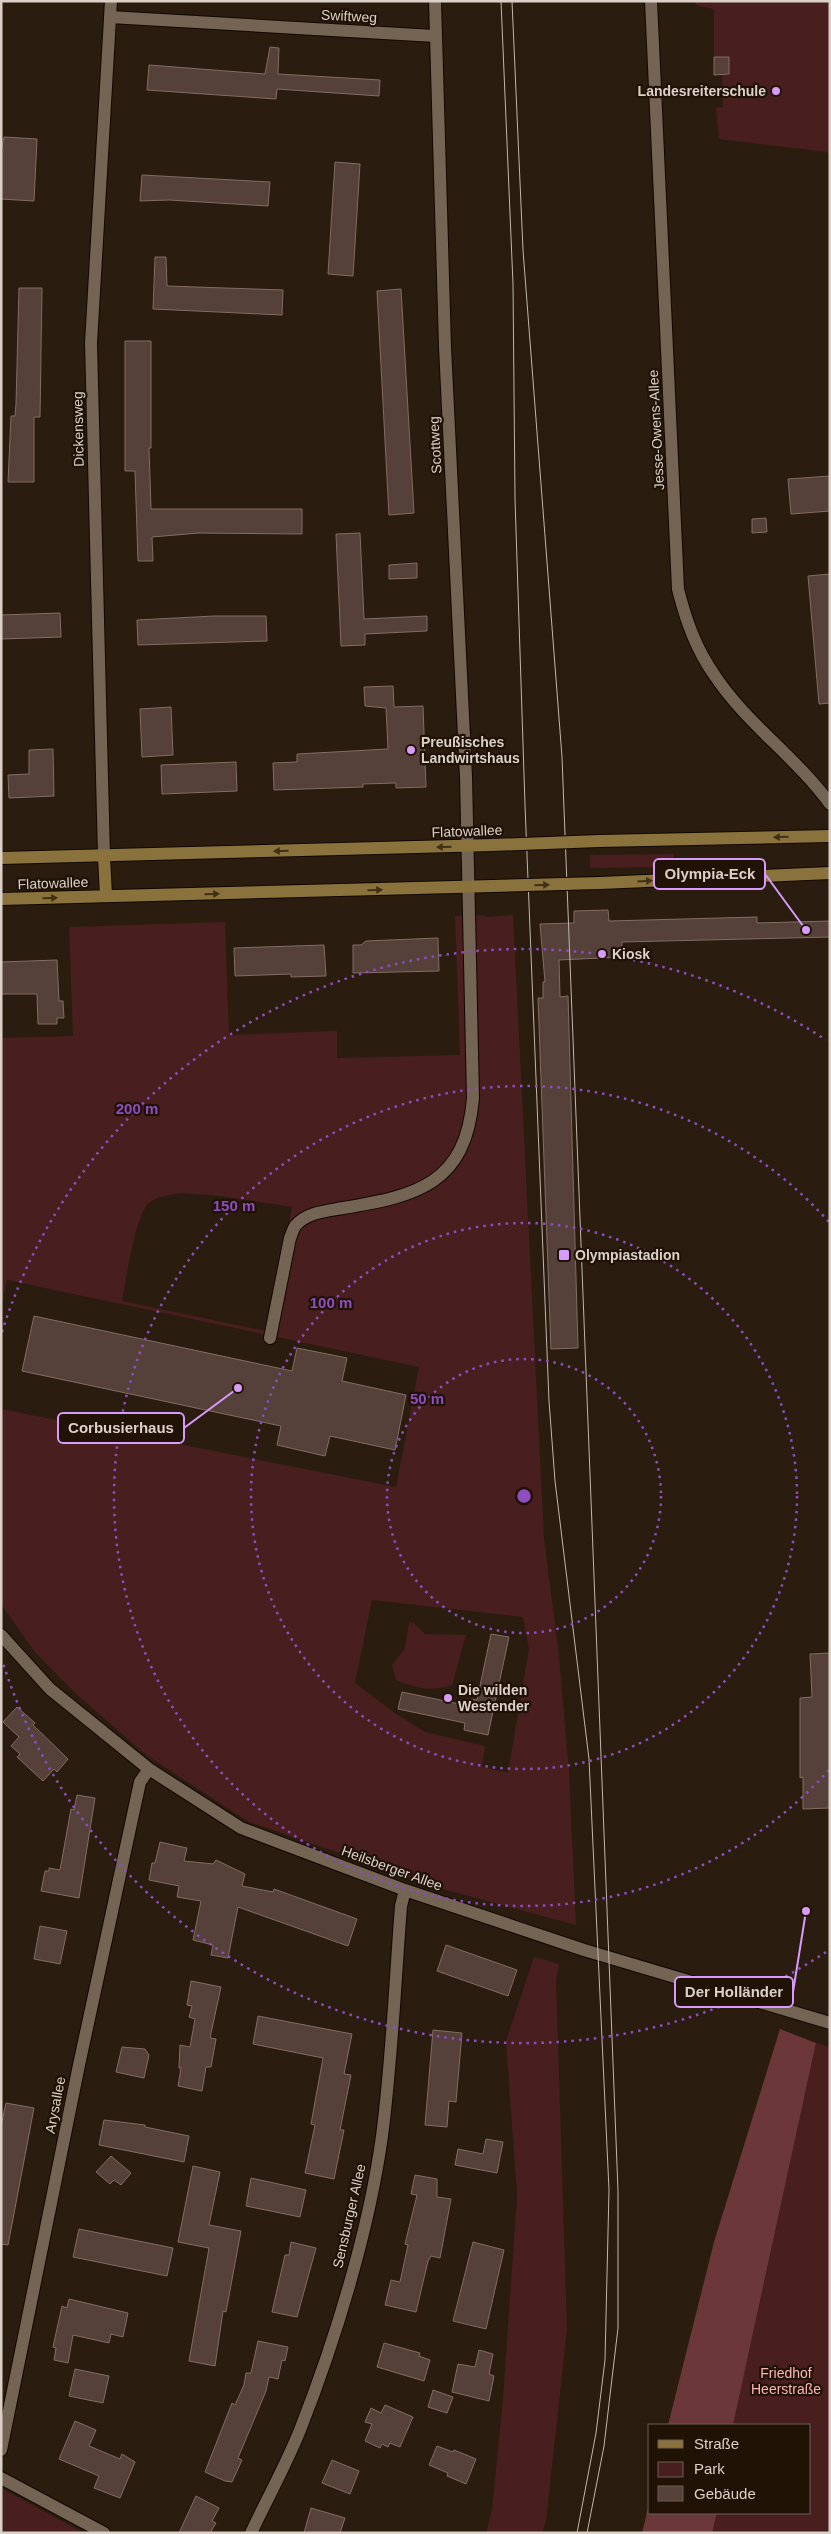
<svg xmlns="http://www.w3.org/2000/svg" width="831" height="2534" viewBox="0 0 831 2534" font-family="Helvetica,sans-serif">
<rect width="100%" height="100%" fill="#2a1d0f"/>
<path fill="#481e1f" fill-rule="evenodd" d="M 692,1 L 830,1 L 830,155 L 827,152 L 719,139 L 716,108 L 723,107 L 722,75 L 714,75 L 714,9 L 699,6 Z
M 674,854 L 674,857 L 659,867 L 590,868 L 590,855 Z
M 483,915 L 488,917 L 513,915 L 544,1538 L 559,1656 L 569,1771 L 576,1925 L 450,1891 L 247,1821 L 145,1754 L 74,1692 L 34,1651 L 1,1604 L 1,1409 L 396,1487 L 419,1367 L 7,1280 L 1,1309 L 1,1038 L 73,1036 L 69,927 L 225,922 L 229,1035 L 337,1031 L 337,1058 L 460,1055 L 455,916 ZM 181,1193 L 221,1196 L 292,1207 L 266,1331 L 122,1301 C 126,1280 135,1218 148,1204 C 156,1196 171,1195 181,1193 ZM 372,1600 L 523,1617 L 529,1649 L 508,1773 L 482,1767 L 485,1746 L 425,1732 L 395,1713 L 355,1683 Z
M 409,1622 L 414,1623 L 425,1634 L 466,1635 L 452,1685 C 431,1692 416,1688 396,1680 L 392,1665 L 405,1648 Z
M 534,1957 L 559,1964 L 556,1981 L 567,2329 L 546,2521 L 542,2533 L 486,2533 L 492,2510 L 503,2399 L 517,2196 L 506,2041 Z
M 816,2043 L 830,2047 L 830,2533 L 712,2533 L 717,2513 L 810,2513 L 810,2425 L 733,2425 Z
M 1,2488 L 84,2533 L 1,2533 Z"/>
<path fill="#6b3738" d="M 780,2029 L 816,2043 L 733,2425 L 668,2425 L 714,2242 Z
M 650,2500 L 650,2513 L 717,2513 L 712,2533 L 642,2533 Z"/>
<path fill="#554139" stroke="#836c63" d="M 270,47 L 279,48 L 278,74 L 380,80 L 379,96 L 277,89 L 276,99 L 147,90 L 149,65 L 265,74 Z
M 714,57 L 729,57 L 729,74 L 714,75 Z
M 4,137 L 37,139 L 34,201 L 1,199 L 1,152 Z
M 335,162 L 360,164 L 353,276 L 328,274 Z
M 142,175 L 270,182 L 268,206 L 169,200 L 140,201 Z
M 155,257 L 166,257 L 167,286 L 283,290 L 282,315 L 153,309 Z
M 19,288 L 42,288 L 40,417 L 34,417 L 34,482 L 8,482 L 11,416 L 15,416 L 16,404 Z
M 401,289 L 414,513 L 389,515 L 377,291 Z
M 125,341 L 151,341 L 151,448 L 149,448 L 151,509 L 302,509 L 302,534 L 199,533 L 152,537 L 153,561 L 138,561 L 135,471 L 125,471 Z
M 830,476 L 830,511 L 791,514 L 788,479 Z
M 766,518 L 767,532 L 752,533 L 752,519 Z
M 360,533 L 364,619 L 427,616 L 427,631 L 365,634 L 365,645 L 341,646 L 336,534 Z
M 417,563 L 417,578 L 389,579 L 389,565 Z
M 830,574 L 830,703 L 819,704 L 808,576 Z
M 60,613 L 61,637 L 1,639 L 1,615 Z
M 214,616 L 266,616 L 267,641 L 138,645 L 137,620 Z
M 393,686 L 394,707 L 423,706 L 426,787 L 396,788 L 396,783 L 363,784 L 363,787 L 274,790 L 273,763 L 297,762 L 297,754 L 388,749 L 386,708 L 365,706 L 364,687 Z
M 171,707 L 173,755 L 142,757 L 140,709 Z
M 53,749 L 54,796 L 9,798 L 8,775 L 29,774 L 29,750 Z
M 236,762 L 237,791 L 162,794 L 161,765 Z
M 608,910 L 609,921 L 757,917 L 757,923 L 830,921 L 830,937 L 622,942 L 622,957 L 559,960 L 560,997 L 568,996 L 578,1348 L 551,1349 L 538,998 L 543,998 L 543,982 L 545,982 L 540,924 L 574,923 L 574,911 Z
M 438,938 L 439,971 L 353,973 L 353,945 L 361,945 L 366,941 Z
M 324,945 L 326,976 L 291,977 L 291,974 L 235,976 L 234,948 Z
M 57,960 L 59,1001 L 63,1001 L 64,1018 L 57,1018 L 57,1024 L 38,1024 L 37,994 L 1,994 L 1,962 Z
M 34,1316 L 292,1371 L 297,1348 L 347,1358 L 342,1381 L 406,1395 L 395,1450 L 330,1436 L 325,1456 L 277,1445 L 281,1426 L 22,1371 Z
M 491,1634 L 509,1637 L 488,1735 L 464,1730 L 465,1723 L 398,1709 L 402,1692 L 469,1706 L 471,1699 L 477,1700 Z
M 830,1653 L 830,1808 L 803,1809 L 803,1777 L 800,1778 L 800,1698 L 812,1697 L 810,1654 Z
M 17,1707 L 35,1723 L 33,1725 L 68,1759 L 57,1772 L 54,1769 L 43,1781 L 17,1757 L 20,1754 L 11,1746 L 19,1737 L 3,1722 Z
M 77,1795 L 95,1798 L 79,1898 L 41,1891 L 45,1871 L 49,1871 L 49,1868 L 60,1870 L 71,1809 L 74,1810 Z
M 160,1842 L 187,1848 L 184,1861 L 213,1864 L 216,1860 L 245,1874 L 242,1886 L 273,1892 L 274,1889 L 357,1919 L 348,1946 L 238,1907 L 228,1958 L 211,1955 L 213,1945 L 193,1940 L 201,1901 L 177,1897 L 179,1886 L 149,1880 L 152,1863 L 155,1863 Z
M 40,1926 L 67,1931 L 60,1964 L 34,1959 Z
M 446,1945 L 517,1970 L 508,1996 L 437,1971 Z
M 191,1981 L 221,1987 L 210,2038 L 216,2039 L 211,2067 L 206,2067 L 202,2091 L 178,2086 L 181,2068 L 179,2068 L 180,2045 L 190,2047 L 195,2019 L 189,2017 L 192,2006 L 187,2005 Z
M 258,2016 L 352,2034 L 344,2074 L 351,2075 L 340,2130 L 344,2130 L 334,2179 L 305,2173 L 315,2125 L 311,2124 L 323,2058 L 253,2044 Z
M 433,2030 L 462,2033 L 456,2102 L 449,2101 L 447,2127 L 425,2125 Z
M 122,2047 L 145,2049 L 149,2055 L 144,2078 L 116,2072 Z
M 6,2103 L 34,2108 L 8,2245 L 1,2244 L 1,2126 Z
M 104,2120 L 145,2125 L 145,2127 L 189,2136 L 184,2162 L 99,2145 Z
M 486,2139 L 503,2142 L 497,2173 L 455,2165 L 458,2149 L 483,2154 Z
M 111,2156 L 131,2173 L 121,2185 L 114,2180 L 110,2184 L 96,2172 Z
M 193,2166 L 220,2172 L 209,2225 L 241,2231 L 226,2312 L 223,2311 L 215,2366 L 189,2361 L 209,2248 L 178,2242 Z
M 415,2175 L 437,2179 L 437,2197 L 451,2199 L 440,2258 L 431,2256 L 428,2261 L 416,2312 L 385,2305 L 391,2280 L 400,2282 L 408,2245 L 405,2244 L 417,2195 L 411,2194 Z
M 251,2178 L 306,2190 L 300,2217 L 246,2206 Z
M 79,2229 L 173,2248 L 167,2276 L 73,2257 Z
M 291,2242 L 316,2248 L 297,2317 L 272,2312 L 285,2255 L 289,2255 Z
M 473,2242 L 504,2250 L 486,2329 L 453,2321 Z
M 69,2299 L 128,2313 L 123,2337 L 111,2334 L 109,2343 L 73,2335 L 68,2363 L 54,2360 L 56,2348 L 53,2347 L 62,2306 L 67,2308 Z
M 258,2341 L 288,2347 L 285,2361 L 282,2360 L 278,2379 L 269,2377 L 266,2391 L 238,2458 L 242,2460 L 232,2482 L 225,2481 L 205,2472 L 232,2403 L 235,2405 L 244,2385 L 246,2373 L 251,2373 Z
M 384,2343 L 420,2353 L 419,2356 L 430,2360 L 424,2381 L 377,2367 Z
M 479,2350 L 493,2354 L 489,2374 L 494,2376 L 489,2401 L 452,2392 L 458,2364 L 475,2367 Z
M 75,2369 L 109,2376 L 103,2403 L 69,2396 Z
M 433,2390 L 453,2397 L 447,2413 L 428,2407 Z
M 385,2405 L 413,2417 L 400,2447 L 390,2443 L 388,2447 L 382,2444 L 380,2448 L 365,2441 L 372,2424 L 365,2422 L 371,2408 L 381,2413 Z
M 75,2421 L 96,2430 L 89,2446 L 120,2459 L 122,2454 L 135,2462 L 120,2498 L 94,2488 L 99,2476 L 59,2459 Z
M 437,2446 L 453,2452 L 454,2450 L 476,2459 L 466,2484 L 447,2476 L 448,2473 L 429,2465 Z
M 332,2460 L 359,2471 L 350,2494 L 322,2483 Z
M 196,2496 L 219,2508 L 212,2521 L 216,2523 L 210,2533 L 179,2533 Z
M 311,2508 L 345,2518 L 340,2533 L 304,2533 Z"/>
<g fill="none" stroke-linecap="round" stroke-linejoin="round">
<g stroke="#120700" stroke-width="14">
<path id="minor" d="M 110,17 L 435,36
M 104,856 L 91,343 L 111,1
M 270,1338 L 290,1238 C 292,1234 293,1228 296,1225 C 308,1212 327,1211 343,1208 C 417,1196 466,1184 473,1098 L 466,777 L 445,347 L 435,1
M 1,1635 L 50,1689 L 149,1769 L 241,1828 L 405,1890 L 584,1950 L 830,2023
M 1,2450 L 79,2065 L 140,1782 L 149,1769
M 1,2478 L 104,2533
M 251,2533 C 267,2499 286,2465 300,2430 C 335,2341 369,2231 382,2136 C 392,2060 395,1983 401,1906 L 405,1890"/>
</g>
<g stroke="#120700" stroke-width="14">
<path id="tertiary" d="M 651,1 L 678,589 C 686,621 696,649 715,676 C 747,724 796,757 830,804"/>
</g>
<g stroke="#120700" stroke-width="14">
<path id="secondary" d="M 599,841 L 830,836
M 104,856 L 106,896
M 1,858 L 492,845
M 600,883 L 830,873
M 1,899 L 493,886"/>
</g>
<use href="#minor" stroke="#746454" stroke-width="12"/>
<use href="#tertiary" stroke="#746454" stroke-width="12"/>
<use href="#secondary" stroke="#8a723c" stroke-width="12"/>
<path stroke="#c1b7ad" stroke-width="1" d="M 501,1 L 513,284 L 515,499 L 525,805 L 549,1401 L 555,1481 L 589,1759 L 609,2190 L 605,2360 L 596,2433 L 577,2533
M 512,1 L 523,250 L 562,757 L 618,2191 L 618,2328 L 604,2446 L 587,2533"/>
<g stroke="#120700" stroke-width="14" stroke-linecap="butt">
<path id="secondary-bridge" d="M 492,845 L 599,841
M 493,886 L 600,883"/>
</g>
<use href="#secondary-bridge" stroke="#8a723c" stroke-width="12"/>
</g>
<defs><path id="oneway-solid" d="M-6-.8H1V-3.2L6.5 0L1 3.2V.8H-6Z" transform="scale(1.25)"/></defs>
<g fill="#403016">
<use href="#oneway-solid" transform="translate(781 837) rotate(179)"/>
<use href="#oneway-solid" transform="translate(444 847) rotate(178)"/>
<use href="#oneway-solid" transform="translate(281 851) rotate(178)"/>
<use href="#oneway-solid" transform="translate(645 881) rotate(-3)"/>
<use href="#oneway-solid" transform="translate(542 885) rotate(-1)"/>
<use href="#oneway-solid" transform="translate(375 890) rotate(-1)"/>
<use href="#oneway-solid" transform="translate(212 894) rotate(-1)"/>
<use href="#oneway-solid" transform="translate(50 898) rotate(-2)"/>
</g>
<g fill="none" stroke="#8e4dc1" stroke-width="2.5" stroke-dasharray="2.5 5">
<circle cx="524" cy="1496" r="137"/>
<circle cx="524" cy="1496" r="273"/>
<path d="M829 1770A410 410 0 1 1 829 1222"/>
<path d="M826 1952A547 547 0 0 1 2 1660M2 1332A547 547 0 0 1 826 1040"/>
</g>
<g fill="#d79bf9" stroke="#201306" stroke-width="2">
<circle cx="776" cy="91" r="5"/>
<circle cx="411" cy="750" r="5"/>
<circle cx="602" cy="954" r="5"/>
<rect x="558" y="1249" width="12" height="12" rx="2.5"/>
<circle cx="448" cy="1698" r="5"/>
</g>
<g text-anchor="middle" stroke-width="4.5" stroke-linejoin="round" paint-order="stroke">
<g font-size="14" fill="#dbd1c8" stroke="#201306">
<text transform="translate(349 16) rotate(3)" y="5">Swiftweg</text>
<text transform="translate(78 429) rotate(-91)" y="5">Dickensweg</text>
<text transform="translate(656 430) rotate(-93)" y="5">Jesse-Owens-Allee</text>
<text transform="translate(435 445) rotate(-93)" y="5">Scottweg</text>
<text transform="translate(467 831) rotate(-2)" y="5">Flatowallee</text>
<text transform="translate(53 883) rotate(-2)" y="5">Flatowallee</text>
<text transform="translate(392 1868) rotate(20)" y="5">Heilsberger Allee</text>
<text transform="translate(55 2105) rotate(-79)" y="5">Arysallee</text>
<text transform="translate(349 2216) rotate(-77)" y="5">Sensburger Allee</text>
</g>
<g font-size="14" font-weight="bold" fill="#dbd1c8" stroke="#201306" text-anchor="start">
<text x="766" y="96" text-anchor="end">Landesreiterschule</text>
<text x="421" y="747">Preußisches<tspan x="421" dy="16">Landwirtshaus</tspan></text>
<text x="612" y="959">Kiosk</text>
<text x="575" y="1260">Olympiastadion</text>
<text x="458" y="1695">Die wilden<tspan x="458" dy="16">Westender</tspan></text>
</g>
<g font-size="14" fill="#fdb5b4" stroke="#201306">
<text x="786" y="2378">Friedhof<tspan x="786" dy="16">Heerstraße</tspan></text>
</g>
</g>
<circle cx="524" cy="1496" r="8" fill="#8e4dc1" stroke="#201306" stroke-width="2.5"/>
<g font-size="15" text-anchor="middle" font-weight="bold" fill="#8e4dc1" stroke="#201306" stroke-width="4.5" stroke-linejoin="round" paint-order="stroke">
<text x="137" y="1114">200 m</text>
<text x="234" y="1211">150 m</text>
<text x="331" y="1308">100 m</text>
<text x="427" y="1404">50 m</text>
</g>
<path fill="none" stroke="#d79bf9" stroke-width="2" d="M806 930L765 874M238 1388L184 1428M806 1911L793 1992"/>
<g fill="#d79bf9" stroke="#201306" stroke-width="2">
<circle cx="806" cy="930" r="5"/>
<circle cx="238" cy="1388" r="5"/>
<circle cx="806" cy="1911" r="5"/>
</g>
<g fill="#201306" stroke="#d79bf9" stroke-width="2">
<rect x="654" y="859" width="111" height="30" rx="5"/>
<rect x="58" y="1413" width="126" height="30" rx="5"/>
<rect x="675" y="1977" width="118" height="30" rx="5"/>
</g>
<g font-size="15" text-anchor="middle" font-weight="bold" fill="#dbd1c8">
<text x="710" y="879">Olympia-Eck</text>
<text x="121" y="1433">Corbusierhaus</text>
<text x="734" y="1997">Der Holländer</text>
</g>
<rect width="831" height="2534" fill="none" stroke="#dbd1c8" stroke-width="5"/>
<rect x="648" y="2424" width="162" height="90" fill="#201306" stroke="#6b5f54"/>
<rect x="658" y="2440" width="25" height="8" fill="#8a723c" stroke="#6b5f54"/>
<text x="694" y="2449" font-size="15" fill="#dbd1c8">Straße</text>
<rect x="658" y="2462" width="25" height="15" fill="#481e1f" stroke="#6b5f54"/>
<text x="694" y="2474" font-size="15" fill="#dbd1c8">Park</text>
<rect x="658" y="2486" width="25" height="15" fill="#554139" stroke="#6b5f54"/>
<text x="694" y="2499" font-size="15" fill="#dbd1c8">Gebäude</text>
</svg>
